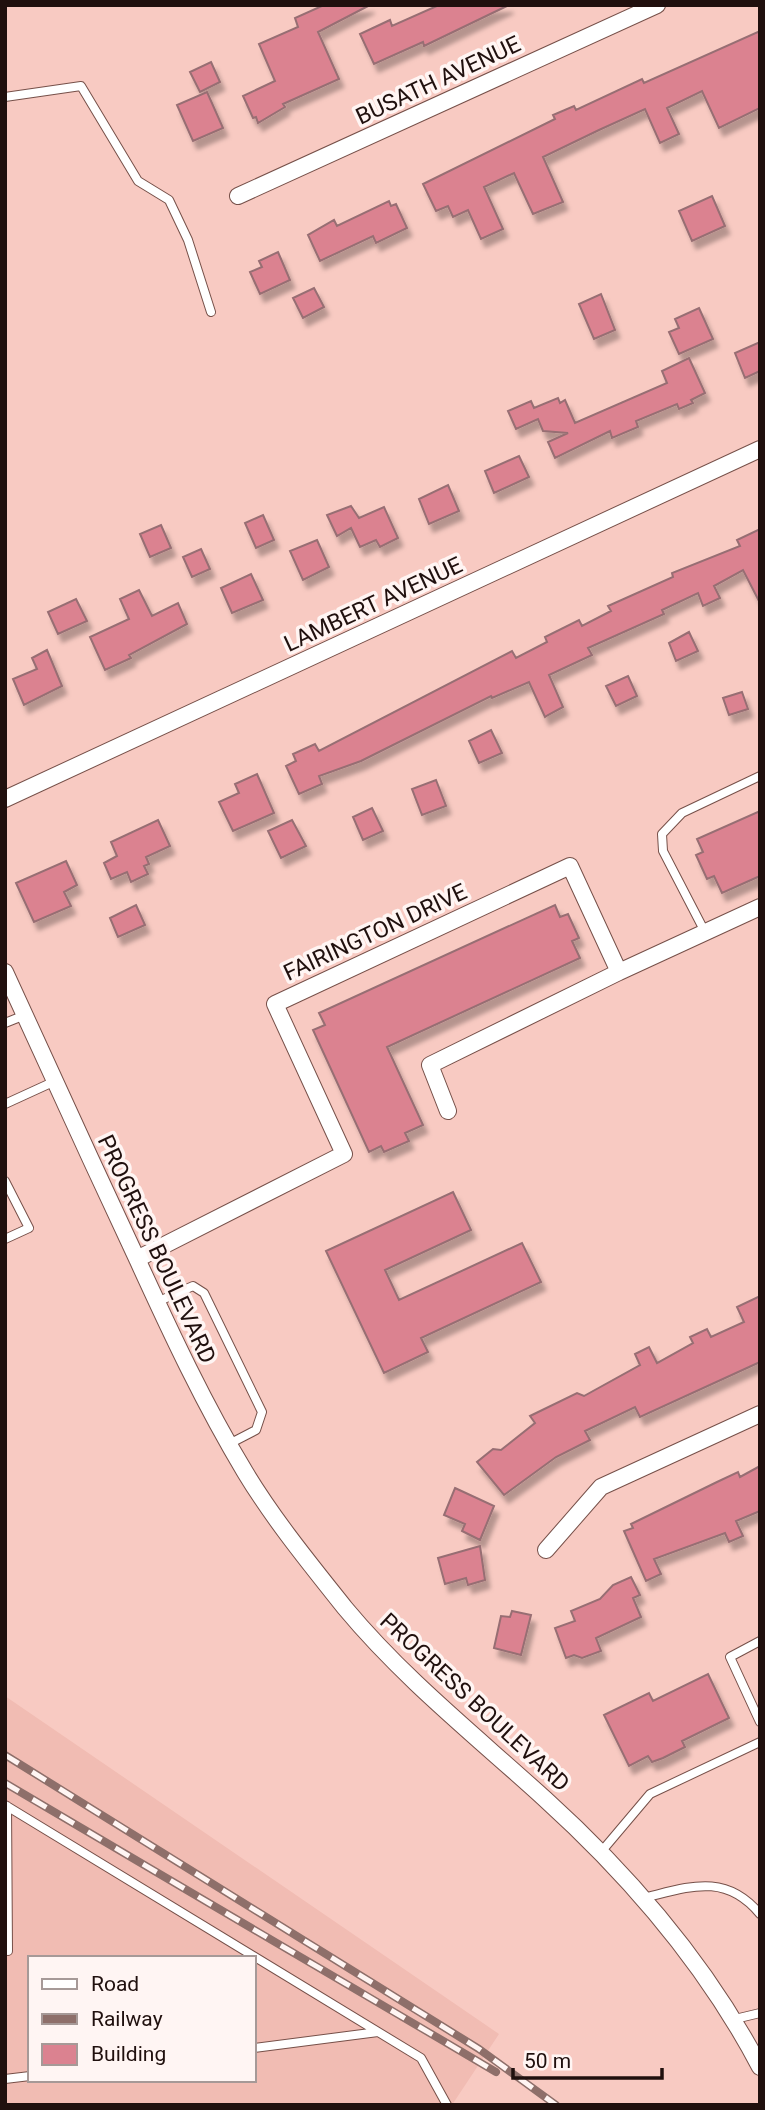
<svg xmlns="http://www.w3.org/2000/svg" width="765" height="2110" viewBox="0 0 765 2110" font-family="Roboto,sans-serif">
<defs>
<filter id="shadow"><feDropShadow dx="4.5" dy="8" stdDeviation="2" flood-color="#0004"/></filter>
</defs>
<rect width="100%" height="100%" fill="#f8cac2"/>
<path fill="#f1bcb3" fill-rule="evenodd" d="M 5,1696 L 499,2034 L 452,2105 L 5,2105 ZM 30,1958 L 254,1958 L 254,2080 L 30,2080 Z"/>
<path fill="#db8290" stroke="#976e73" stroke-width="2" filter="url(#shadow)" d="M 324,5 L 370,5 L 318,32 L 339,79 L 283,104 L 285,107 L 258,123 L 256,117 L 253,118 L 243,96 L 275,81 L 259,44 L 298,27 L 295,18 Z
M 439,5 L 509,5 L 424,46 L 423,42 L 374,64 L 360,34 L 390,20 L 392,26 Z
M 760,31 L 760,108 L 719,128 L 702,91 L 667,108 L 679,134 L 660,143 L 645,109 L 599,130 L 543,157 L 563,202 L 533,214 L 514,173 L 484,187 L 503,229 L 481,239 L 468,210 L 453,217 L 448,206 L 436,211 L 423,184 L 555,119 L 553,115 L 574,106 L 576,110 L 642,79 L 644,83 Z
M 211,62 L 220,82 L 200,92 L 190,72 Z
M 207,92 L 223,128 L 193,141 L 177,105 Z
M 712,196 L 725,226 L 692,241 L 679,211 Z
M 389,201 L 391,206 L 396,204 L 407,228 L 376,243 L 373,236 L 320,261 L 308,235 L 334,220 L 337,226 Z
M 278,252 L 290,280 L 260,294 L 250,272 L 262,267 L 259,261 Z
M 314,288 L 324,307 L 303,318 L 293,298 Z
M 601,294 L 615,330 L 594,339 L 579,304 Z
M 699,308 L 713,339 L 679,354 L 669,332 L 679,328 L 675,319 Z
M 760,342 L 760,371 L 745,378 L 735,353 Z
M 689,358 L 705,393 L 691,400 L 693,403 L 679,409 L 677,404 L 636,421 L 638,427 L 612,438 L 610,431 L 555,458 L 548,442 L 568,433 L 543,431 L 538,419 L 516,429 L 508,411 L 531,401 L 534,408 L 558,398 L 560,403 L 565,400 L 575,423 L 667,383 L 662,371 Z
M 519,456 L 529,477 L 494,493 L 485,471 Z
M 448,485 L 459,511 L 429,524 L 419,499 Z
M 351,506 L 359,518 L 384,507 L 398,538 L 380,547 L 376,540 L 360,547 L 351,528 L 337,536 L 327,515 Z
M 263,515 L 274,540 L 256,548 L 245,523 Z
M 161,525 L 171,548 L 150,557 L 140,534 Z
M 760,529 L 760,603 L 743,570 L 714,586 L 720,598 L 703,606 L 698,593 L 662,610 L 664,614 L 588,648 L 592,655 L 549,675 L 563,707 L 548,715 L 545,717 L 529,682 L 492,698 L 491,696 L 361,761 L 319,776 L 322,784 L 299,794 L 286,766 L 296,761 L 293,754 L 315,744 L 319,751 L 512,651 L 516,658 L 547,642 L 545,637 L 579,620 L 582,626 L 611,611 L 608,606 L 673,577 L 672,573 L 740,546 L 737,540 Z
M 317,540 L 329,567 L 303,580 L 290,551 Z
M 201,549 L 210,569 L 192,577 L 183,557 Z
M 251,574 L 263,600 L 232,613 L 221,588 Z
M 139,590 L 152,616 L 178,603 L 187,624 L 129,655 L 131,658 L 105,670 L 90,637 L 129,619 L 120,599 Z
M 76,599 L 87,621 L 58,634 L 48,612 Z
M 689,632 L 698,651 L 676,661 L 669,643 Z
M 47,650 L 62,686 L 24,705 L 13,679 L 37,669 L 32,658 Z
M 628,676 L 637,696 L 616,706 L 606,686 Z
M 742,692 L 748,709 L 729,715 L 723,698 Z
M 491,730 L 502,753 L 479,763 L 469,741 Z
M 257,774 L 274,813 L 233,831 L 219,802 L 239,793 L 235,784 Z
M 436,780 L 446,806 L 422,815 L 412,789 Z
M 372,808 L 383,831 L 363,840 L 353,817 Z
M 760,811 L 760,876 L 722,893 L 714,876 L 707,879 L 696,855 L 703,852 L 697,839 Z
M 158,820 L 170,846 L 146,857 L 149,864 L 144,866 L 148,874 L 131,882 L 127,872 L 111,879 L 104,863 L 117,856 L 111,842 Z
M 292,820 L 306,846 L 281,858 L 268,831 Z
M 66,861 L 77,885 L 64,892 L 71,906 L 34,922 L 16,883 Z
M 136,905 L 145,925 L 118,937 L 110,918 Z
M 555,905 L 560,917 L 568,914 L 579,938 L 572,941 L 580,958 L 387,1047 L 423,1125 L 405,1133 L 409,1141 L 384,1152 L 381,1146 L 369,1152 L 313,1030 L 325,1025 L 319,1013 Z
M 453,1192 L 471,1230 L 385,1270 L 399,1300 L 522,1243 L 541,1282 L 421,1338 L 428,1352 L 384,1373 L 326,1251 Z
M 760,1296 L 760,1362 L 640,1417 L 635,1407 L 585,1431 L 590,1440 L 556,1457 L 504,1495 L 477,1462 L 493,1449 L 501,1450 L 535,1423 L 530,1416 L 577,1393 L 584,1396 L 640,1365 L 635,1354 L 649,1347 L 657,1363 L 693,1343 L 690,1337 L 707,1329 L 711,1337 L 744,1322 L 737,1307 Z
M 760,1466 L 760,1511 L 736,1521 L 743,1536 L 729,1542 L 725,1533 L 654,1559 L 661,1574 L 646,1581 L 624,1531 L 633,1528 L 631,1524 L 717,1482 L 738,1472 L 740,1477 Z
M 455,1488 L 494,1506 L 480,1540 L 462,1531 L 465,1524 L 444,1515 Z
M 480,1546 L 485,1580 L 468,1585 L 466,1578 L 445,1584 L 438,1558 Z
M 631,1577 L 640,1595 L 633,1598 L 641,1617 L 596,1638 L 601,1651 L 582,1658 L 574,1655 L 566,1658 L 555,1628 L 575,1621 L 571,1611 L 600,1599 L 613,1585 Z
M 512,1611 L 531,1615 L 521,1655 L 494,1648 L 501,1616 L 510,1617 Z
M 708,1674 L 729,1718 L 682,1741 L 685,1747 L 663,1758 L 652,1762 L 648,1756 L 629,1766 L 604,1715 L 649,1693 L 653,1701 Z"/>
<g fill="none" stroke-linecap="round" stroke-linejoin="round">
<g stroke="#765049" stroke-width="10">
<path id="lane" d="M 5,97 L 81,86 L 138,181 L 169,200 L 188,240 L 211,312
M 705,932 L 663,851 L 662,834 L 682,813 L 760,776
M 5,1023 L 25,1015
M 5,1104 L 53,1082
M 5,1181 L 29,1228 L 5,1239
M 157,1302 L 193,1286 L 204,1293 L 262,1412 L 256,1430 L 229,1444
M 760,1641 L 730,1657 L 760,1722
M 5,1805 L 421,2058 L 447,2105
M 7,1806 L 8,1951
M 601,1852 L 650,1794 L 760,1742
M 643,1898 C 689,1887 725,1872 760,1914
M 735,2019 L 760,2013
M 254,2048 L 378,2032
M 5,2079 L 30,2076"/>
</g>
<g stroke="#765049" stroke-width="18">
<path id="street" d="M 238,196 L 657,5
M 5,799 L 760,449
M 5,972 C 49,1068 93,1165 138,1261 C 171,1333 204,1404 245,1472 C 274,1520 310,1564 345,1608 C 404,1679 477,1737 545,1799 C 631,1877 706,1964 760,2067
M 448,1111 L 430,1065 L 619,972
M 137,1259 L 344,1154 L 275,1004 L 570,866 L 619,972 L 760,907
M 546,1550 L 601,1487 L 760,1414"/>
</g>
<use href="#lane" stroke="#fff" stroke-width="8"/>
<use href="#street" stroke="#fff" stroke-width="16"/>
<g stroke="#8e6f6a" stroke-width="8">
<path id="rail" d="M 5,1755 L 479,2049 L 556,2105
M 5,1783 L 496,2072"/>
</g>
<use href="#rail" stroke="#fff5f3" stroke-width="5" stroke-dasharray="16" stroke-linecap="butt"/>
</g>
<g text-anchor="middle" stroke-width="7" stroke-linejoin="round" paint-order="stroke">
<g font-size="23" fill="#20100e" stroke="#fff5f3">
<text transform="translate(438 80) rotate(-25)" y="8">BUSATH AVENUE</text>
<text transform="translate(373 604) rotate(-25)" y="8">LAMBERT AVENUE</text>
<text transform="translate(375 932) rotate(-25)" y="8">FAIRINGTON DRIVE</text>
<text transform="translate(157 1249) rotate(65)" y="8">PROGRESS BOULEVARD</text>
<text transform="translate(475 1702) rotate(43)" y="8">PROGRESS BOULEVARD</text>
</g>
</g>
<rect width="765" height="2110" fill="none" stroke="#20100e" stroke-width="14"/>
<rect x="28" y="1956" width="228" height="126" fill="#fff5f3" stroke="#a69997" stroke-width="2"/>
<rect x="42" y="1979" width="35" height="10" fill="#ffffff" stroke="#a69997" stroke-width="2"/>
<text x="91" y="1991" font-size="21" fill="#20100e">Road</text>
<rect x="42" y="2014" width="35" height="10" fill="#8e6f6a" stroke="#a69997" stroke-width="2"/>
<text x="91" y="2026" font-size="21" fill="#20100e">Railway</text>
<rect x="42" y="2044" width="35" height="21" fill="#db8290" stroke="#a69997" stroke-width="2"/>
<text x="91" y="2061" font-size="21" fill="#20100e">Building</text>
<path d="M513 2068v10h149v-10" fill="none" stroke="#20100e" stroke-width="3.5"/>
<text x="524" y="2068" font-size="21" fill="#20100e" stroke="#fff5f3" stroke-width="5" paint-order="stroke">50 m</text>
</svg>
